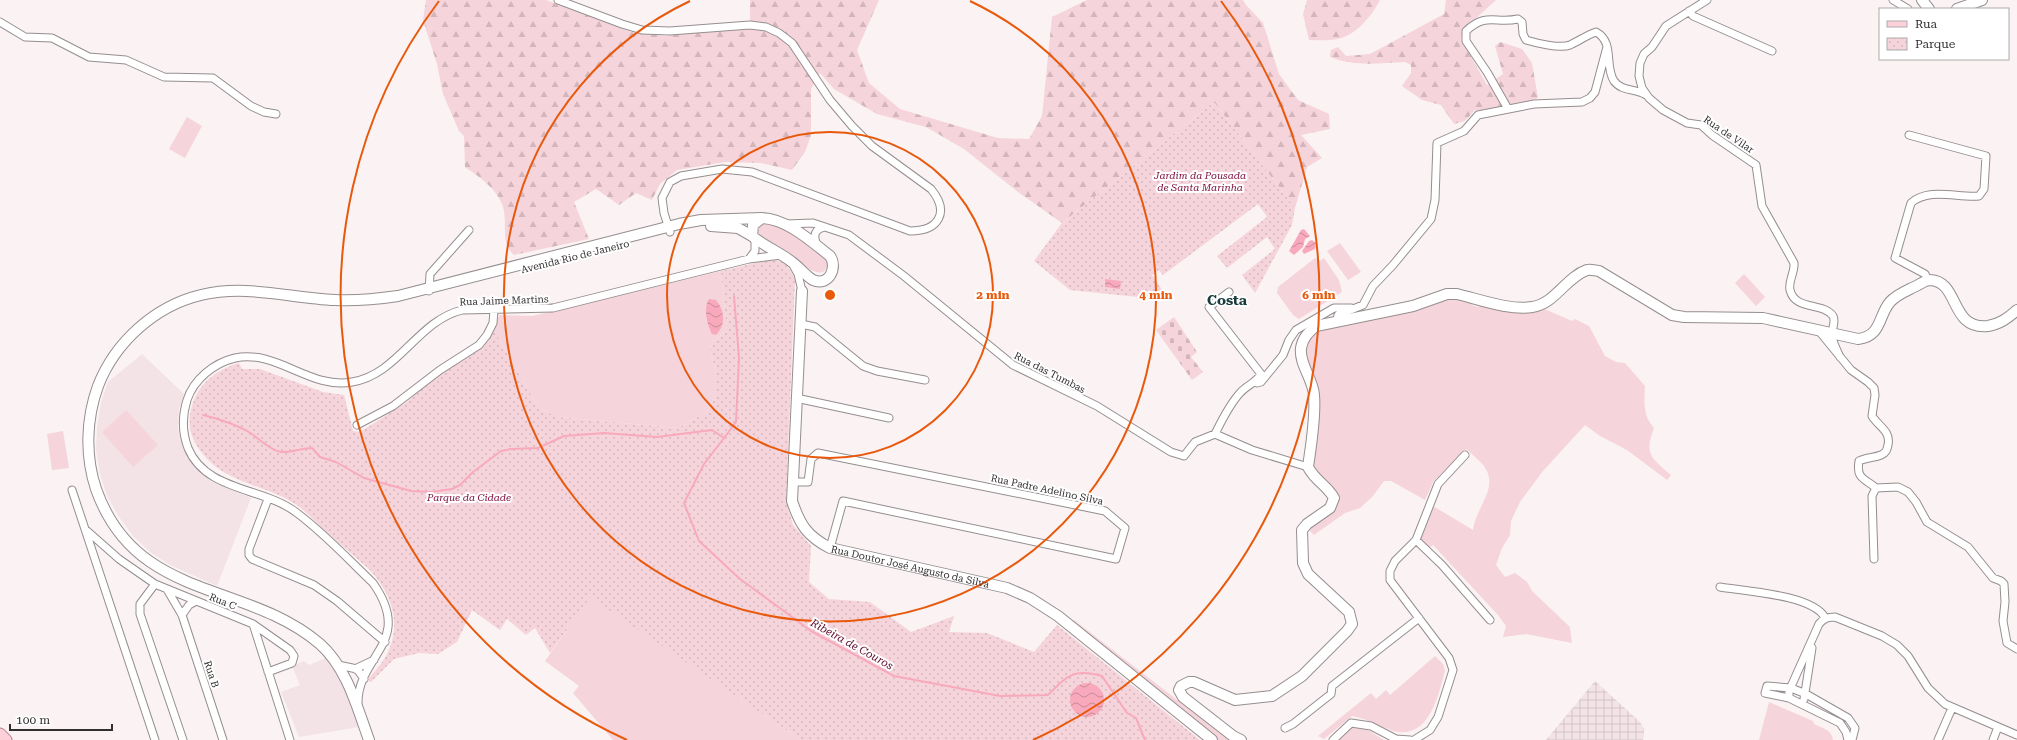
<svg xmlns="http://www.w3.org/2000/svg" width="2017" height="740" viewBox="0 0 2017 740" font-family="'Roboto Serif',serif">
<defs>
<pattern id="industrial-grid" width="8" height="8" patternUnits="userSpaceOnUse"><rect width="8" height="8" fill="#f3e3e6"/><path d="M0 4h8M4 0v8" fill="none" stroke="#d1c3c6"/></pattern>
<pattern id="forest-firs" width="22" height="20" patternUnits="userSpaceOnUse"><rect width="22" height="20" fill="#f6d4db"/><path d="M5 1l3.5 6h-7zM16 11l3.5 6h-7z" fill="#d3b6bc"/></pattern>
<pattern id="cemetery-stones" width="16" height="16" patternUnits="userSpaceOnUse"><rect width="16" height="16" fill="#f6d4db"/><path d="M2 7V4a2 2 0 0 1 4 0v3zM10 15v-3a2 2 0 0 1 4 0v3z" fill="#d3b6bc"/></pattern>
<pattern id="park-dots" width="8" height="8" patternUnits="userSpaceOnUse"><rect width="8" height="8" fill="#f6d4db"/><path d="M2 2h.1M6 6h.1" fill="none" stroke="#d3b6bc" stroke-width="1.8" stroke-linecap="round"/></pattern>
<pattern id="water-waves" width="16" height="10" patternUnits="userSpaceOnUse"><rect width="16" height="10" fill="#f8aabc"/><path d="M0 5q4-4 8 0t8 0" fill="none" stroke="#c98b99"/></pattern>
</defs>
<rect width="100%" height="100%" fill="#faf2f3"/>
<path fill="#f3e3e6" d="M 142,354 L 184,394 L 179,409 L 178,429 L 184,450 L 195,468 L 212,482 L 251,498 L 217,586 L 170,565 L 150,552 L 133,536 L 119,517 L 107,496 L 100,474 L 96,450 L 97,427 L 101,403 L 108,382 Z
M 326,658 L 340,679 L 359,727 L 299,737 L 281,692 L 300,685 L 292,666 L 304,661 L 309,665 Z"/>
<path fill="url(#industrial-grid)" d="M 1595,681 L 1640,722 L 1644,729 L 1643,740 L 1546,740 Z"/>
<path fill="#f6d4db" d="M 187,117 L 202,126 L 185,158 L 169,149 Z
M 765,220 C 785,229 819,244 828,264 C 823,287 794,257 784,250 C 776,245 760,241 757,231 L 758,226 Z
M 1340,243 L 1361,272 L 1348,280 L 1327,251 Z
M 1315,258 L 1320,261 L 1324,258 L 1339,280 L 1342,292 L 1299,319 L 1293,315 L 1277,293 L 1278,287 Z
M 721,271 L 727,331 L 709,344 L 716,373 L 716,393 L 707,412 L 678,428 L 557,417 L 538,407 L 494,330 L 499,315 L 532,316 Z
M 1744,274 L 1765,297 L 1756,306 L 1735,283 Z
M 1450,297 L 1469,301 L 1472,305 L 1478,307 L 1483,304 L 1542,308 L 1572,321 L 1575,319 L 1589,326 L 1605,356 L 1616,362 L 1625,363 L 1645,386 C 1644,401 1643,417 1654,428 C 1644,454 1651,458 1671,475 L 1667,480 L 1627,450 L 1600,436 L 1585,425 L 1543,471 L 1520,502 L 1511,521 L 1510,535 L 1502,548 L 1496,565 L 1505,577 L 1515,573 L 1527,582 L 1532,591 L 1570,627 L 1572,643 L 1526,634 L 1503,637 L 1506,626 L 1498,615 L 1433,545 L 1429,548 L 1419,538 L 1433,506 L 1473,530 C 1475,508 1500,488 1484,466 C 1479,460 1472,454 1466,449 L 1433,482 L 1425,500 L 1391,481 L 1384,481 L 1373,496 L 1360,508 L 1345,513 L 1314,535 L 1308,529 L 1330,514 L 1336,505 L 1330,485 L 1320,479 L 1313,466 L 1315,438 L 1305,343 L 1314,330 Z
M 126,410 L 158,445 L 133,467 L 102,432 Z
M 63,431 L 69,468 L 52,470 L 47,434 Z
M 590,596 L 801,740 L 613,740 L 573,693 L 579,686 L 545,661 Z
M 1074,620 L 1229,740 L 1219,740 L 1071,622 Z
M 1435,656 L 1443,664 L 1445,671 C 1438,695 1430,740 1393,731 C 1377,725 1371,720 1352,716 L 1324,739 L 1318,736 L 1371,693 L 1376,699 L 1386,690 L 1390,695 Z
M 1769,702 L 1813,721 L 1814,724 C 1822,728 1832,730 1833,740 L 1759,740 Z
M 1354,727 L 1363,727 L 1384,740 L 1337,740 L 1348,729 Z"/>
<path fill="url(#forest-firs)" d="M 426,0 L 546,0 L 631,32 L 665,36 L 750,25 L 750,0 L 879,0 L 857,50 L 869,83 L 900,109 L 998,138 L 1029,139 L 1042,116 L 1052,17 L 1087,0 L 1243,0 L 1246,5 L 1263,23 L 1279,74 L 1298,100 L 1329,114 L 1330,129 L 1301,135 L 1322,158 L 1307,167 L 1295,208 L 1214,102 L 1062,223 L 1018,192 L 964,149 L 926,127 L 877,114 L 834,89 L 820,73 L 811,89 L 811,135 L 805,152 L 792,170 L 761,163 L 725,162 L 677,170 L 660,184 L 652,200 L 636,193 L 619,205 L 596,189 L 574,202 L 589,239 L 514,255 C 499,243 509,221 502,204 C 495,187 479,177 465,167 L 464,136 L 459,131 L 443,94 L 437,64 L 423,20 Z
M 1307,0 L 1380,0 C 1372,16 1356,35 1338,39 C 1329,41 1318,40 1309,40 L 1303,14 Z
M 1446,0 L 1496,0 L 1463,30 L 1461,39 L 1487,85 L 1503,74 L 1495,46 L 1500,42 L 1522,49 L 1532,63 L 1538,98 L 1497,112 L 1475,110 L 1465,121 L 1454,124 L 1441,105 L 1422,100 L 1402,86 L 1411,73 L 1411,65 L 1405,62 C 1379,63 1355,67 1330,57 L 1331,50 L 1338,47 L 1346,56 L 1370,54 L 1444,14 Z"/>
<path fill="url(#cemetery-stones)" d="M 1174,317 L 1197,352 L 1191,357 L 1203,372 L 1192,380 L 1156,330 Z"/>
<path fill="url(#park-dots)" d="M 1214,102 L 1295,208 L 1292,225 L 1255,293 L 1242,275 L 1275,249 L 1267,237 L 1227,268 L 1217,256 L 1267,217 L 1258,204 L 1163,275 L 1159,270 L 1152,275 L 1165,294 L 1161,298 L 1157,294 L 1143,303 L 1138,297 L 1070,290 L 1034,261 L 1062,223 Z
M 773,259 L 785,263 L 795,278 L 786,501 L 793,525 L 811,546 L 809,582 L 829,599 L 870,602 L 911,632 L 954,616 L 949,632 L 987,633 L 1034,652 L 1057,625 L 1200,740 L 801,740 L 590,597 L 550,653 L 535,628 L 526,635 L 507,619 L 500,630 L 472,610 L 457,642 L 438,654 L 419,653 L 394,659 L 371,682 L 367,680 C 373,673 380,666 385,658 C 403,626 393,596 370,570 C 354,556 338,542 322,528 C 314,520 306,512 297,505 C 262,482 222,485 197,446 C 189,434 188,419 192,406 C 199,382 217,370 239,363 L 242,369 L 260,369 L 323,392 L 344,395 L 353,431 L 360,432 L 407,402 L 427,383 L 477,350 L 494,330 L 538,407 L 557,417 L 678,428 L 707,412 L 716,393 L 716,373 L 709,344 L 727,331 L 721,271 Z"/>
<path fill="url(#water-waves)" d="M 1304,229 L 1310,236 L 1305,239 L 1303,247 L 1294,255 L 1289,251 L 1301,230 Z
M 1312,240 L 1316,243 L 1315,249 L 1304,254 L 1302,251 L 1309,241 Z
M 1105,279 L 1121,281 L 1120,289 L 1105,287 Z
M 709,299 L 716,300 C 725,311 726,325 716,335 L 712,334 C 707,325 703,308 709,299 Z
M1070 700a17 17 0 1 1 34 0a17 17 0 1 1-34 0Z"/>
<g fill="none" stroke-linecap="round" stroke-linejoin="round">
<path stroke="#f8aabc" stroke-width="2" d="M 203,415 C 219,419 238,425 252,434 C 260,440 270,450 281,452 C 292,453 301,448 312,448 L 320,457 L 336,462 L 364,478 L 411,491 L 431,492 L 452,489 L 460,485 L 473,472 L 501,451 L 511,449 L 538,448 L 564,436 L 604,433 L 657,437 L 712,430 L 724,438 L 704,464 L 684,503 L 699,541 L 740,579 L 811,631 L 894,676 L 1000,696 L 1048,695 C 1067,676 1073,668 1102,676 L 1127,713 L 1136,718 L 1145,740
M 724,438 L 736,422 L 739,358 L 734,296"/>
<g stroke="#958e8f" stroke-width="9">
<path id="street" d="M 558,0 L 622,24 L 642,30 L 670,31 L 750,25 L 766,27 L 779,33 L 792,43 L 830,100 L 852,126 L 872,146 L 931,189 C 950,212 939,231 910,231 L 752,172 L 722,169 L 681,176 L 670,182 L 662,198 L 664,213 L 670,232
M 1707,0 L 1666,26 L 1652,47 L 1644,54 L 1640,63 L 1639,76 L 1642,88 L 1649,98 L 1663,110 L 1687,123 L 1701,125 L 1712,135 L 1756,165 L 1762,206 L 1794,263 C 1795,272 1788,281 1790,290 C 1795,311 1823,302 1833,316 C 1836,321 1832,328 1832,334 C 1832,342 1837,350 1840,357
M 1893,0 L 1908,9
M 1689,11 L 1693,16 L 1772,51
M 0,22 L 25,37 L 52,38 L 89,57 L 126,60 L 164,77 L 213,78 L 251,106 L 264,112 L 276,114
M 1508,109 L 1487,72 L 1466,41 L 1466,31 C 1487,12 1495,24 1518,19 L 1522,22 L 1523,34 L 1526,40 C 1536,43 1560,49 1570,45 C 1579,41 1587,35 1596,32 C 1615,42 1604,66 1614,81 C 1622,92 1636,88 1646,95
M 1909,135 L 1986,156 L 1984,189 L 1979,196 C 1957,198 1929,187 1911,203 L 1895,258 L 1925,274 L 1928,280
M 786,224 L 813,223 L 849,235 L 904,276 L 1013,365 L 1097,406 L 1171,452 L 1184,456 L 1195,442 L 1215,434
M 817,245 C 813,236 814,229 825,227
M 749,259 L 755,251 L 755,238
M 793,265 L 798,274 L 802,291
M 429,291 L 430,274 L 469,230
M 1337,320 L 1338,315 L 1363,305 L 1373,286 L 1393,265 L 1431,219 L 1435,200 L 1437,143 L 1464,131 L 1478,115 L 1534,104 L 1582,102 L 1590,98 L 1595,92 L 1607,47
M 801,324 L 815,327 L 863,366 L 877,371 L 925,380
M 1819,331 L 1851,370 L 1868,382 L 1874,388 L 1875,395 L 1872,416 C 1879,427 1891,431 1888,445 C 1887,450 1886,453 1881,455 C 1874,458 1867,457 1859,461 C 1856,479 1864,478 1876,488
M 1257,383 L 1261,382 L 1283,355 L 1289,340 L 1296,330 L 1334,308 L 1351,308
M 796,398 L 889,418
M 357,425 L 393,406 L 440,370 L 479,345 L 487,335 L 493,323 L 494,310
M 1215,434 C 1222,420 1229,405 1240,393 C 1247,385 1256,383 1261,374 L 1209,307 L 1229,292
M 1215,434 L 1252,450 L 1308,467
M 792,482 L 808,482 L 811,459 L 818,453 L 1105,511 L 1125,528 L 1116,559 L 843,501 L 830,548
M 1876,488 L 1898,487 L 1908,492 L 1916,502 L 1927,522 L 1968,547 L 1993,578 L 2001,581 L 2004,584 L 2005,602 L 2003,621 L 2007,643 L 2017,649
M 72,490 L 155,740
M 268,499 L 249,549 L 249,555 L 252,559 L 314,585 L 337,601 L 385,642
M 85,529 L 119,559 L 155,584 L 253,624 L 290,740
M 1416,540 L 1442,565 L 1490,620
M 1874,559 L 1872,496 L 1876,488
M 155,584 L 140,604 L 140,614 L 183,740
M 1720,587 C 1744,591 1814,595 1825,618
M 168,591 L 182,615 L 223,740
M 182,615 L 189,605 L 196,601
M 253,624 L 290,650 L 294,656 L 292,663 L 268,672
M 338,665 L 357,669 L 364,679
M 355,669 L 374,660
M 1789,698 L 1765,693 L 1767,686 L 1791,688 L 1806,694 L 1848,718 L 1855,728 L 1852,740
M 1804,699 L 1812,648
M 358,704 C 357,655 415,643 373,583 C 348,559 324,533 297,513 C 264,487 206,492 188,448 C 182,432 182,416 187,400 C 194,379 214,363 235,358 C 277,349 310,390 352,382 C 398,375 417,321 462,310 L 553,308 L 749,259 L 781,255
M 1285,728 L 1293,724 L 1331,694 L 1332,686 L 1419,618
M 1333,740 L 1351,723 L 1371,726 L 1396,739 L 1410,740
M 1414,740 L 1430,730 L 1438,717 L 1453,670 L 1449,658 L 1390,580 L 1390,571 L 1395,561 L 1416,540 L 1438,484 L 1465,455
M 1848,740 L 1846,732 L 1840,723 L 1789,698 L 1789,691 L 1819,624 C 1824,618 1828,617 1835,617 L 1882,636 L 1897,645 L 1908,656 L 1928,688 L 1945,704 L 2017,735
M 1938,740 L 1952,708
M 1993,740 L 1998,727"/>
</g>
<g stroke="#958e8f" stroke-width="12">
<g id="secondary">
<path d="M 1922,0 L 1929,9"/>
<path d="M 1957,9 L 1982,0"/>
<path d="M 711,226 L 738,228 L 752,236"/>
<path id="s1" d="M 802,291 L 792,501 C 800,525 807,536 830,548 L 1007,588 L 1030,598 L 1058,616 L 1212,740"/>
<path d="M 369,740 C 357,707 347,668 320,644 C 245,580 136,602 96,489 C 85,456 86,419 98,386 C 115,342 155,306 201,295 C 247,284 289,298 335,300 C 356,301 377,299 398,296 L 679,224 L 701,220 L 762,218 C 787,219 811,241 830,256 C 838,267 829,287 813,280 C 806,276 799,267 792,262 C 779,252 764,246 752,236 L 753,225 L 762,218"/>
<path d="M 1241,740 L 1233,736 L 1183,697 L 1179,690 L 1181,686 L 1189,682 L 1194,682 L 1235,700 L 1272,696 L 1302,676 L 1347,631 L 1352,624 L 1349,612 L 1308,574 L 1303,563 L 1302,530 L 1307,524 L 1330,508 L 1334,498 C 1327,485 1315,481 1308,467 C 1311,445 1316,417 1314,395 C 1313,379 1299,364 1301,348 C 1303,337 1309,332 1316,326 L 1413,306 L 1447,294 L 1457,294 C 1478,299 1511,311 1532,307 C 1555,304 1566,277 1587,270 C 1591,269 1596,271 1599,271 L 1672,315 L 1684,317 L 1763,318 L 1858,339 C 1882,336 1878,316 1890,302 C 1896,295 1906,291 1914,287 C 1919,285 1925,280 1930,280 C 1960,281 1949,330 1988,326 C 2000,324 2008,318 2017,310"/>
</g>
</g>
<g stroke="#b5828e" stroke-width="13">
<path id="primary" d="M 0,734 L 6,740"/>
</g>
<use href="#street" stroke="#fff" stroke-width="7"/>
<use href="#secondary" stroke="#fff" stroke-width="10"/>
<use href="#primary" stroke="#fdcfd9" stroke-width="11"/>
</g>
<g fill="none" stroke="#e8590c" stroke-width="2">
<circle cx="830" cy="295" r="163"/>
<path d="M970 1A326 326 0 1 1 690 1"/>
<path d="M627 740A489 489 0 0 1 439 1M1221 1A489 489 0 0 1 1033 740"/>
</g>
<g text-anchor="middle" stroke-width="4" stroke-linejoin="round" paint-order="stroke">
<g font-size="10" fill="#322f30" stroke="#fff">
<text transform="translate(1729 134) rotate(34)" y="4">Rua de Vilar</text>
<text transform="translate(575 256) rotate(-14)" y="4">Avenida Rio de Janeiro</text>
<text transform="translate(504 300) rotate(-2)" y="4">Rua Jaime Martins</text>
<text transform="translate(1050 372) rotate(27)" y="4">Rua das Tumbas</text>
<text transform="translate(1047 489) rotate(12)" y="4">Rua Padre Adelino Silva</text>
<text dy="4" stroke="none"><textPath href="#s1" startOffset="355">Rua Doutor José Augusto da Silva</textPath></text>
<text transform="translate(223 601) rotate(22)" y="4">Rua C</text>
<text transform="translate(212 674) rotate(72)" y="4">Rua B</text>
</g>
<g font-size="10" font-style="italic" fill="#7b0838" stroke="#fff">
<text x="1200" y="179">Jardim da Pousada<tspan x="1200" dy="12">de Santa Marinha</tspan></text>
<text x="469" y="501">Parque da Cidade</text>
</g>
<g font-size="11" font-style="italic" fill="#5e092a" stroke="#fff">
<text transform="translate(852 644) rotate(29)" y="4">Ribeira de Couros</text>
</g>
<g font-size="14" font-weight="bold" fill="#183a3b" stroke="#fff">
<text x="1227" y="305">Costa</text>
</g>
</g>
<circle cx="830" cy="295" r="6" fill="#e8590c" stroke="#fff" stroke-width="2"/>
<g font-size="12" text-anchor="middle" font-weight="bold" fill="#e8590c" stroke="#fff" stroke-width="4" stroke-linejoin="round" paint-order="stroke">
<text x="993" y="299">2 min</text>
<text x="1156" y="299">4 min</text>
<text x="1319" y="299">6 min</text>
</g>
<rect x="1879" y="8" width="130" height="52" fill="#ffffff" stroke="#adacac"/>
<rect x="1887" y="21" width="20" height="6" fill="#fdcfd9" stroke="#adacac"/>
<text x="1915" y="28" font-size="12" fill="#322f30">Rua</text>
<rect x="1887" y="38" width="20" height="12" fill="url(#park-dots)" stroke="#adacac"/>
<text x="1915" y="48" font-size="12" fill="#322f30">Parque</text>
<path d="M10 724v6h102v-6" fill="none" stroke="#322f30" stroke-width="2"/>
<text x="16" y="724" font-size="12" fill="#322f30" stroke="#ffffff" stroke-width="3" paint-order="stroke">100 m</text>
</svg>
